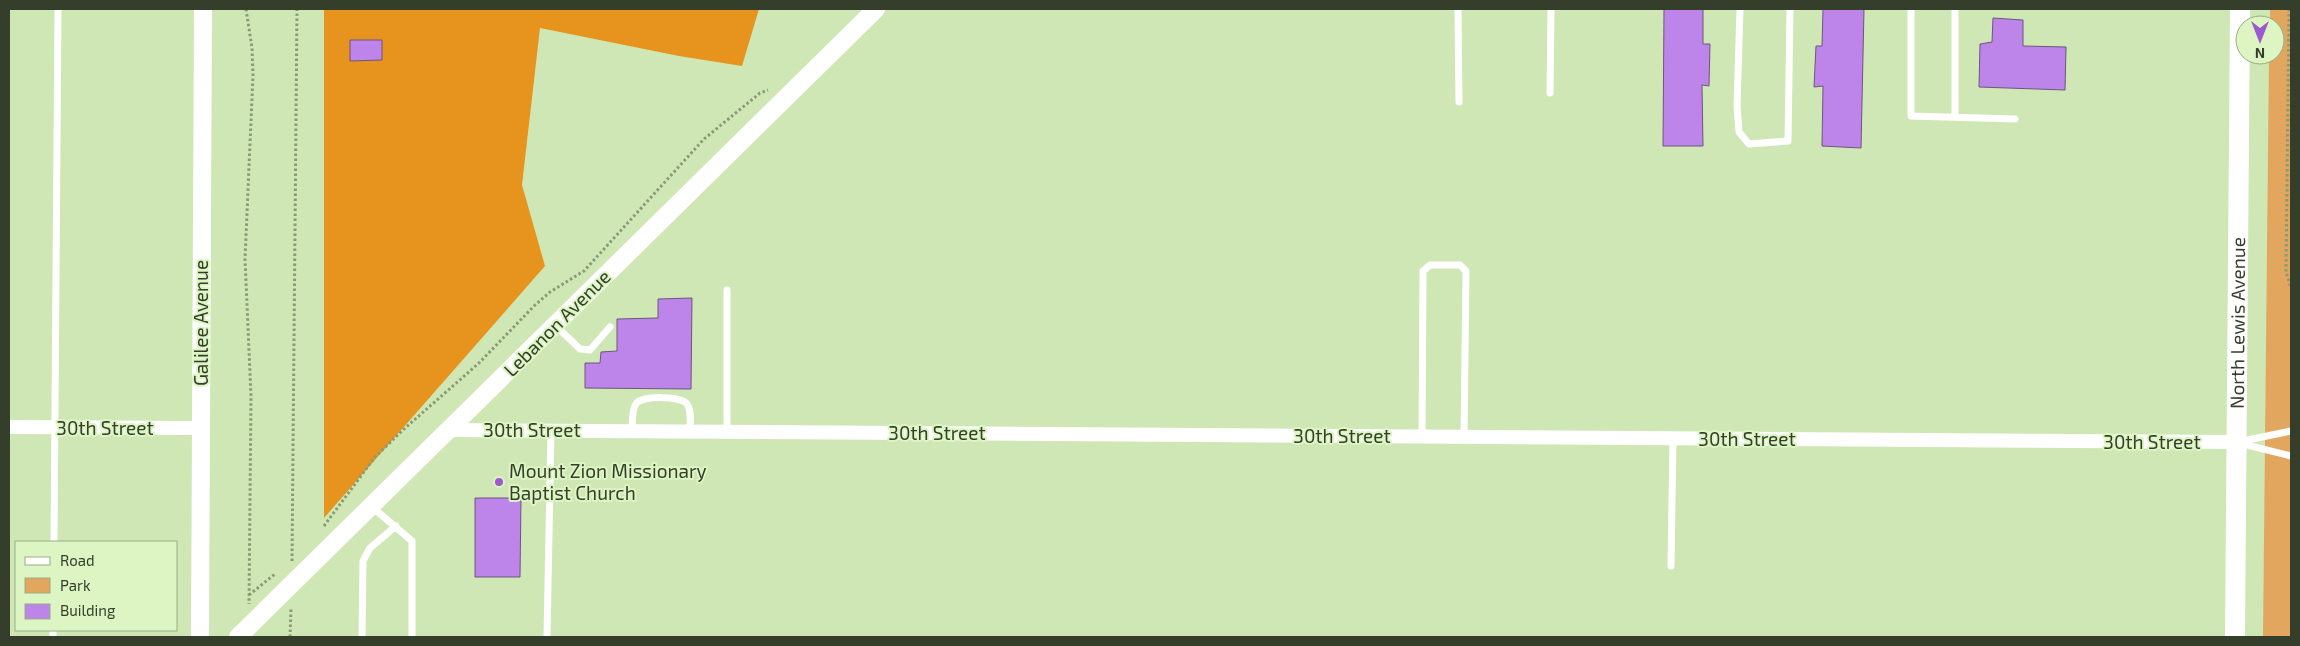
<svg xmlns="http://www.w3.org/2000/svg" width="2300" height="646" viewBox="0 0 2300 646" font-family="'Exo 2',sans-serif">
<rect width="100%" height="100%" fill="#cfe7b5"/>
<path fill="#e3a65f" d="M 2270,9 L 2291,9 L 2291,637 L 2263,637 L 2269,55 L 2275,55 L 2275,25 L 2270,25 Z"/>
<path fill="#e6941e" d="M 324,9 L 759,9 L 742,66 L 679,56 L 540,28 L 522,185 L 545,266 L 324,518 Z"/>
<path fill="#bd85e9" stroke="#6c557f" d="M 1664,9 L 1703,9 L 1703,44 L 1710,44 L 1709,86 L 1702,85 L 1703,146 L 1663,146 Z
M 1823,9 L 1864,9 L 1861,148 L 1822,146 L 1823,86 L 1814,87 L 1816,46 L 1822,46 Z
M 1993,18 L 2023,20 L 2023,46 L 2066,47 L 2065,90 L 1979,87 L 1980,44 L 1992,42 Z
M 350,40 L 382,40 L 382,60 L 350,61 Z
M 692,298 L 691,389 L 585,388 L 585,363 L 600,363 L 601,352 L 617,351 L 617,319 L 658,318 L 658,299 Z
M 475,498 L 521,498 L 520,577 L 475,577 Z"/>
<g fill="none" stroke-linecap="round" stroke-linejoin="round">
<path stroke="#899a76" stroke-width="3" stroke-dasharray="2.5 2.5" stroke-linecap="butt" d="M 246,9 L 252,48 L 253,75 L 245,259 L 251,396 L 249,604
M 2289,9 L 2286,272 L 2291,288
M 324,526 L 375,457 L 404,429 L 479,363 L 535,305 L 550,292 L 584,271 L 704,139 L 760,93 L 768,90
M 292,561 L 297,9
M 249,595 L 275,574
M 290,637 L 291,609"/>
<path stroke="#fff" stroke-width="7" d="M 1458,9 L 1459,102
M 1740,9 L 1737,106 L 1739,132 L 1749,144 L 1788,141 L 1790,9
M 1911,9 L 1911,116 L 2015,119
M 1955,9 L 1955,117
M 1550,93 L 1551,9
M 727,290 L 727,432
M 555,325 L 580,349 L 590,350 L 610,327
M 632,431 C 633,423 631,411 636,404 C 641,395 682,396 687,404 C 692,411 690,423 690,431
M 1422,437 L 1423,271 L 1430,265 L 1460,265 L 1466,271 L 1464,437
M 2238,442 L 2291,431
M 2239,443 L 2291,456
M 371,506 L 412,541 L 412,637
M 54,542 L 58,9
M 1671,566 L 1673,438
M 53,637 L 53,630
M 362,637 L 363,561 L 370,548 L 396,526
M 547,637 L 551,430"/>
<path stroke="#fff" stroke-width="14" d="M 9,427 L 201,428
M 448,430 L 2236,442"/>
<path stroke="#fff" stroke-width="18" d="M 200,637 L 203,9
M 238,637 L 876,9"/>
<path stroke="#fff" stroke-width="20" id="s1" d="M 2235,637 L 2240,9"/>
</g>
<circle fill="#9d59ce" stroke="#dcf5c2" stroke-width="2" cx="499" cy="482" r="5"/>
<g text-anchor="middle" stroke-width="4" stroke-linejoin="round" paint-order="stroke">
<g font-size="19" fill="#343e2a" stroke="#dcf5c2">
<text transform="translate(201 323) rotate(-90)" y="7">Galilee Avenue</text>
<text transform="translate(557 323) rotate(-45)" y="7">Lebanon Avenue</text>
<text dy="7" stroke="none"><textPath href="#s1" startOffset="314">North Lewis Avenue</textPath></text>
<text x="105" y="435">30th Street</text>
<text x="532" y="437">30th Street</text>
<text x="937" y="440">30th Street</text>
<text x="1342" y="443">30th Street</text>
<text x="1747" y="446">30th Street</text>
<text x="2152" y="449">30th Street</text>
</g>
<g font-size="19" fill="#343e2a" stroke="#dcf5c2" text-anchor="start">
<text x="509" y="478">Mount Zion Missionary<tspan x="509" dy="22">Baptist Church</tspan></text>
</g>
</g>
<rect width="2300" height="646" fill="none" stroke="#343e2a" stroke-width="20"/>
<rect x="15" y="541" width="162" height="90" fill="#dcf5c2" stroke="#99ac85"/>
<rect x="25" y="557" width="25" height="8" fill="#ffffff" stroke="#99ac85"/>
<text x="60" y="566" font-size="15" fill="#343e2a">Road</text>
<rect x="25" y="578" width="25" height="15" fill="#e3a65f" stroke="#99ac85"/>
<text x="60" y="591" font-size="15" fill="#343e2a">Park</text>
<rect x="25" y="604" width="25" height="15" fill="#bd85e9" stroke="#99ac85"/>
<text x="60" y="616" font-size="15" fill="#343e2a">Building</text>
<g transform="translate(2260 40) rotate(180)"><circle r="24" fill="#dcf5c2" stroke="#99ac85"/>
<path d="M0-4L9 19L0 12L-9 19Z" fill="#9d59ce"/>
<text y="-8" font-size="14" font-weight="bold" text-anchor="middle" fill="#343e2a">N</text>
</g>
</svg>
